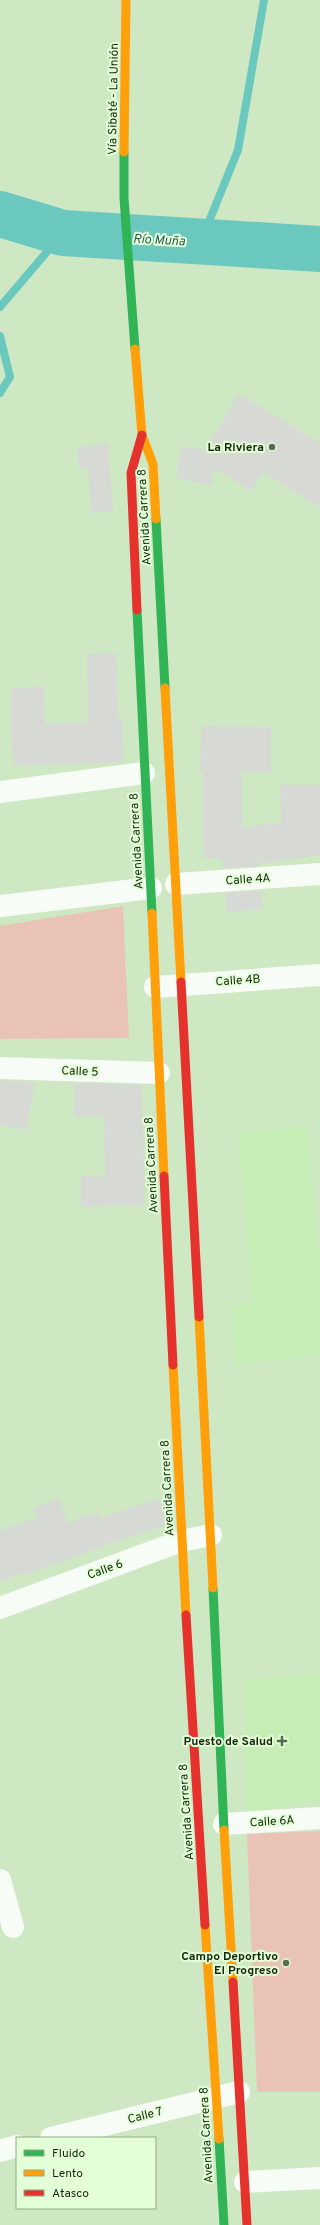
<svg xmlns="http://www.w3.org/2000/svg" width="320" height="2225" viewBox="0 0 320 2225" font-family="Overpass,sans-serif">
<rect width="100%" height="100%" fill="#cfe8c4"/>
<path fill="#c6edb5" d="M 308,1126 L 320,1260 L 320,1356 L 235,1364 L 231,1306 L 252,1304 L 238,1132 Z
M 320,1673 L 320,1802 L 246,1811 L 244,1680 Z"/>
<path fill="#e9c4b6" d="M 123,906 L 129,1038 L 0,1039 L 0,926 Z
M 320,1831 L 320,2092 L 257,2092 L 247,1834 Z"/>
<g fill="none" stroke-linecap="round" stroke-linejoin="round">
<path stroke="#6ac8be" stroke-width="8" d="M 201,241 L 238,150 L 264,0
M 0,307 L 63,233
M 0,336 L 10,377 L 0,393"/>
<path stroke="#6ac8be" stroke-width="46" d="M 0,214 L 63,233 L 320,249"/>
</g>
<path fill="#d7d9d5" d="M 239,394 L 320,443 L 320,507 L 263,472 L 251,491 L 214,468 L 211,485 L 176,478 L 182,446 L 205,450 Z
M 108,444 L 113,511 L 91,513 L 88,468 L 79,469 L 77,447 Z
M 116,653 L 118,718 L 122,718 L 123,762 L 14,766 L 11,737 L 11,688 L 44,686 L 45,724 L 88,722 L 87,654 Z
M 201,726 L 271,727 L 271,772 L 242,772 L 242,827 L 281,823 L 280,785 L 320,785 L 320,855 L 259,864 L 259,866 L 223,868 L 222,858 L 203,858 L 203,772 L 200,772 Z
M 261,891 L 263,909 L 227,912 L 225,893 Z
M 0,1081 L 35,1082 L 26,1130 L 0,1125 Z
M 74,1083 L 142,1085 L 145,1205 L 81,1207 L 81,1176 L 105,1176 L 104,1116 L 74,1117 Z
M 162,1498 L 167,1513 L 168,1525 L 109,1544 L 23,1576 L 22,1573 L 0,1582 L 0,1531 L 37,1518 L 33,1508 L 59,1499 L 68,1523 L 98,1512 L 100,1518 Z"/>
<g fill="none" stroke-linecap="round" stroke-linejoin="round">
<path stroke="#f8fcf6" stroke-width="22" d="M 0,792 L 144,773
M 176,884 L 320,874
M 0,906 L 151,888
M 155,987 L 320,975
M 0,1068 L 159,1073
M 0,1608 L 181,1541 L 211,1535
M 224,1824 L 320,1818
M 0,1880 L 13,1927
M 51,2138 L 239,2092
M 0,2151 L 17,2146
M 245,2182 L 320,2178"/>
<path stroke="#30b455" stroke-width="9" d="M 124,152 L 124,198 L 135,349
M 156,519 L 165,688
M 137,610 L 152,913
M 213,1588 L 224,1830
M 219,2139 L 224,2225"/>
<path stroke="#ff9f0a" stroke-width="9" d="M 124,152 L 126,0
M 135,349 L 142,435 L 153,464 L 156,519
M 165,688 L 181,982
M 152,913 L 164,1176
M 199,1317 L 213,1588
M 173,1365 L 186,1615
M 224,1830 L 233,1982
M 205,1925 L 219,2139"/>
<path stroke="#e5322d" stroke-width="9" d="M 137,610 L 131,473 L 142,435
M 181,982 L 199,1317
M 164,1176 L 173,1365
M 186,1615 L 205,1925
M 233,1982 L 247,2225"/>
</g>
<g fill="#576b4e" stroke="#e3ffd7" stroke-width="1.5">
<circle cx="272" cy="447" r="4"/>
<path d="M280 1735h4v4h4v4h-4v4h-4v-4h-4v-4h4z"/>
<circle cx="286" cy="1963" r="4"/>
</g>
<g text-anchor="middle" stroke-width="4" stroke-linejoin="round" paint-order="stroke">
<g font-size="12" fill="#16270e" stroke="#e3ffd7">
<text transform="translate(113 99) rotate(-89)" y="4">Vía Sibaté - La Unión</text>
<text transform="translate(144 517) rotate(-93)" y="4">Avenida Carrera 8</text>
<text transform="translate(136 841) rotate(-93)" y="4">Avenida Carrera 8</text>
<text transform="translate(248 879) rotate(-4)" y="4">Calle 4A</text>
<text transform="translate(238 980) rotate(-4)" y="4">Calle 4B</text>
<text transform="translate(80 1071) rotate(2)" y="4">Calle 5</text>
<text transform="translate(151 1165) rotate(-93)" y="4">Avenida Carrera 8</text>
<text transform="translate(167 1488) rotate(-93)" y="4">Avenida Carrera 8</text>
<text transform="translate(105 1569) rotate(-20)" y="4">Calle 6</text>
<text transform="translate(186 1812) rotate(-94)" y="4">Avenida Carrera 8</text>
<text transform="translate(272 1821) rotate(-4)" y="4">Calle 6A</text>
<text transform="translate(145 2115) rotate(-14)" y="4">Calle 7</text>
<text transform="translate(206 2135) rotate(-93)" y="4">Avenida Carrera 8</text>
</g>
<g font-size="12" font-weight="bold" fill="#16270e" stroke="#e3ffd7" text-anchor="end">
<text x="264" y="451">La Riviera</text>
<text x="273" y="1745">Puesto de Salud</text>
<text x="278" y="1960">Campo Deportivo<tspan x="278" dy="14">El Progreso</tspan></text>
</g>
<g font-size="13" font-style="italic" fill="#2b5e5e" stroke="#e3ffd7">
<text transform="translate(159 239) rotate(3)" y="5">Río Muña</text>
</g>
</g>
<rect x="16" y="2137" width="140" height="72" fill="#e3ffd7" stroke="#91a987"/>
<rect x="24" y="2150" width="20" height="6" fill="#30b455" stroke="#91a987"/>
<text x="52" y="2157" font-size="12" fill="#16270e">Fluido</text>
<rect x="24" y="2170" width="20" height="6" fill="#ff9f0a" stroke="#91a987"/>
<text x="52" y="2177" font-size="12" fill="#16270e">Lento</text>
<rect x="24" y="2190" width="20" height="6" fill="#e5322d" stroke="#91a987"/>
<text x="52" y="2197" font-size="12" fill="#16270e">Atasco</text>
</svg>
